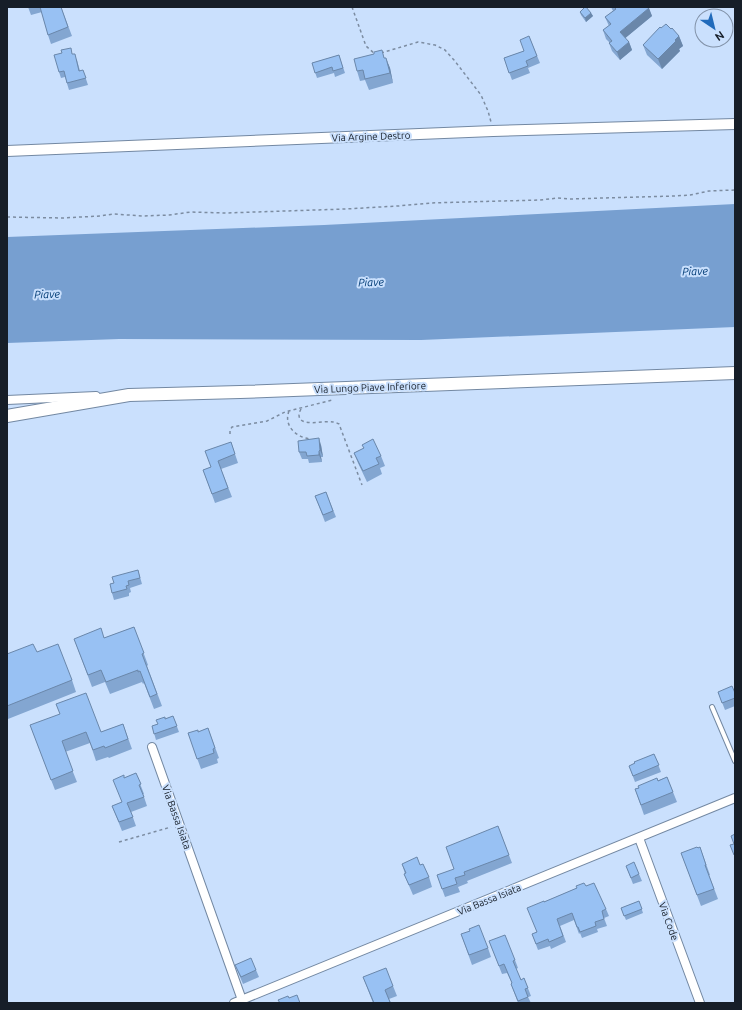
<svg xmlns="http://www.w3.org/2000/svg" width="742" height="1010" viewBox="0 0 742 1010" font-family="Ubuntu,sans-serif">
<rect width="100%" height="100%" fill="#cae0fd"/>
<path fill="#779fd0" d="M 735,204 L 735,327 L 421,340 L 119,339 L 7,343 L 7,237 L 324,225 Z"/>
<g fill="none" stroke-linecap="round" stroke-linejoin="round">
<g stroke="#7388a2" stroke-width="6">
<path id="service" d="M 712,707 L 735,761"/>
</g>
<g stroke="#7388a2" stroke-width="10">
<path id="minor" d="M 7,400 L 96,396
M 152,747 L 242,1000
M 639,838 L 700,1003
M 234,1003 L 735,798"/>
</g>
<g stroke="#7388a2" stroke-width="12">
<path id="tertiary" d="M 7,151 L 493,131 L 735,124"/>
</g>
<g stroke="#7388a2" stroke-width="14">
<path id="secondary" d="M 7,416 L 129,395 L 240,392 L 735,373"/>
</g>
<path stroke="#7c8ca1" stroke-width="1.5" stroke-dasharray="3 3" stroke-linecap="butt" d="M 352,7 L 366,46 L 375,54
M 381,53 L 418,42 L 435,45 L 445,50 L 454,60 L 481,95 L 488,111 L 491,122
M 7,217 L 62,218 L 100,216 L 113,214 L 143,216 L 169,215 L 191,212 L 226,213 L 345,209 L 398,206 L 431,203 L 464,202 L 540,200 L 558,198 L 569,199 L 675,196 L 690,195 L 709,191 L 735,190
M 301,409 C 300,411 299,413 299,415 C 299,428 325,420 333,422 C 335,422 337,423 339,424 L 362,485
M 289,411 C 283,426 297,438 311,439
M 230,434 L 230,430 L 232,427 L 267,421 L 285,412 L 332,400
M 119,842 L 171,827"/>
<use href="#service" stroke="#fff" stroke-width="4"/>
<use href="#minor" stroke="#fff" stroke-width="8"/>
<use href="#tertiary" stroke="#fff" stroke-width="10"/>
<use href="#secondary" stroke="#fff" stroke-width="12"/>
</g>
<path fill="#83a6d1" d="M 28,7 L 61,7 L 72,36 L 51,44 L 48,35 L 42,12 L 31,15 Z
M 611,7 L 648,7 L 652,16 L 625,38 L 629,42 L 632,50 L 620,60 L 612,51 L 609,43 L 610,43 L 606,39 L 603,30 L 609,26 L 605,17 L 613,11 Z
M 580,12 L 591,13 L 593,16 L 586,22 L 581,15 Z
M 661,28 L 671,29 L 679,36 L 683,46 L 679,49 L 680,51 L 662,69 L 647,55 L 643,45 Z
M 529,36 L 540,63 L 528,68 L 530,73 L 512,80 L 504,58 L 524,51 Z
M 73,54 L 77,60 L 80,71 L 85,76 L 88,85 L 69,90 L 65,77 L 61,78 L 59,72 Z
M 339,55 L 345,73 L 335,77 L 334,73 L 317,78 L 312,63 Z
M 385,58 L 390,68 L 393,83 L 369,90 L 365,80 L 360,81 L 357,71 Z
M 231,442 L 238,463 L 221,469 L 232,497 L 215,503 L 203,470 L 211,467 Z
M 321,445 L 323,457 L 321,457 L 322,462 L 309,463 L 308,459 L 302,459 L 299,452 Z
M 362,445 L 381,456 L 385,466 L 380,468 L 382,474 L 367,482 L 358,463 L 354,453 L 364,448 Z
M 326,492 L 336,517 L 325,522 L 315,496 Z
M 138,570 L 142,584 L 130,588 L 131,592 L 129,593 L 129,596 L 114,600 L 112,593 L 114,583 Z
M 134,627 L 148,665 L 147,666 L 162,706 L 154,709 L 144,683 L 143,684 L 142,682 L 110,694 L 105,682 L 92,687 L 74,639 L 104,638 Z
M 37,652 L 72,680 L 76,692 L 8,719 L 7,715 L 7,654 Z
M 718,692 L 735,693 L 735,706 L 725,710 Z
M 173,716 L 179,732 L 156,740 L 152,726 L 158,724 L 165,719 Z
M 123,724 L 132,749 L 109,758 L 108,757 L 96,761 L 90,743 L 65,752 L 77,782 L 55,790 L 30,725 L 101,732 Z
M 208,728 L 219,758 L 217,759 L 218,763 L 201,769 L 188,733 L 198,732 Z
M 654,754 L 661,772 L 635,782 L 629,766 Z
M 136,773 L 144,794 L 143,794 L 147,806 L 131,812 L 136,826 L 122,831 L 112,806 L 122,802 L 124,778 Z
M 667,777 L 677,802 L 644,815 L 635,789 Z
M 498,826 L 512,863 L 467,881 L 468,883 L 458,887 L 460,892 L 445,897 L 437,875 L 454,870 Z
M 700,847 L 710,875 L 709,875 L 718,899 L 701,906 L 681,853 Z
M 402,864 L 420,865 L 429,877 L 432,887 L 413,895 L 404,874 L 405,874 Z
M 626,866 L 639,874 L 642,881 L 633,884 Z
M 586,886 L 606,909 L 609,916 L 604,918 L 607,926 L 597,929 L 598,932 L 582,938 L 580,933 L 579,934 L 574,920 L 560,926 L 566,942 L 551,949 L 550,946 L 538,950 L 532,934 L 537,932 L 530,914 L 544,902 L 577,888 Z
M 639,901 L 643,913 L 626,920 L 621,908 Z
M 461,934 L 488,948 L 491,957 L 472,965 Z
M 489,941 L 515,960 L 518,968 L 516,969 L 521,980 L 524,978 L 531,996 L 528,997 L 531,1003 L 518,1003 L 511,984 L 512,983 L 507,973 L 502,974 Z
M 235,965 L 256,970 L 259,977 L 243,984 Z
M 363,977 L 393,986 L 397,996 L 389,999 L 391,1003 L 373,1003 Z"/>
<path fill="#6a87aa" d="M 649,8 L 652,16 L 623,40 L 620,32 Z
M 591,13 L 593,16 L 586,22 L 585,18 Z
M 679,36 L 683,46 L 679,49 L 680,51 L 662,69 L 658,59 Z
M 629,42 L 632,50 L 620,60 L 617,52 Z
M 386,58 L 390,68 L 393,83 L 390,73 Z
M 319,438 L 321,445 L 323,457 L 320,450 Z
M 319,451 L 321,457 L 322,462 L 319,455 Z"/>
<path fill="#98c1f3" stroke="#6a87aa" d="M 40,7 L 61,7 L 68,27 L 48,35 Z
M 585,7 L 586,7 L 591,13 L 585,18 L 580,12 Z
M 614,7 L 648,7 L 649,8 L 620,32 L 629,42 L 617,52 L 609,43 L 612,41 L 603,30 L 611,24 L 605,17 L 616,9 Z
M 666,24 L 671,29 L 672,28 L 679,36 L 675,40 L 676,41 L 658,59 L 643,45 L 660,27 L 661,28 Z
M 529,36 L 537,56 L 526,61 L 528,66 L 509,73 L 504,58 L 524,51 L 520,40 Z
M 71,48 L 72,54 L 75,54 L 79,71 L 83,70 L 86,78 L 67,83 L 64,71 L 59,72 L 54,55 L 62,53 L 61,50 Z
M 382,50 L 384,58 L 386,58 L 390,73 L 365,79 L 363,70 L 357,71 L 354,59 L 374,54 L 374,52 Z
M 339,55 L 343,68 L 333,71 L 332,67 L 315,73 L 312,63 Z
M 319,438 L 320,450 L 319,451 L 319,455 L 307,456 L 306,452 L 299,452 L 298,441 Z
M 373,439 L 381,456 L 376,458 L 379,464 L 363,471 L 354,453 L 364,448 L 362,445 Z
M 231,442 L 235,454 L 218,461 L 228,488 L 212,494 L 203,470 L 211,467 L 205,451 Z
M 326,492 L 333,511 L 323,515 L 315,496 Z
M 138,570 L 140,578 L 128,581 L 129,585 L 126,586 L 127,589 L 112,593 L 110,584 L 114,583 L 112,577 Z
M 134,627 L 144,653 L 142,654 L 157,694 L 150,697 L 140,671 L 138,672 L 138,670 L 106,682 L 101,670 L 88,675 L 74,639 L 101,628 L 104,638 Z
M 33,644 L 37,652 L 58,644 L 72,680 L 7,706 L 7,654 Z
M 732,686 L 735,693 L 735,698 L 722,703 L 718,692 Z
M 86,693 L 101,732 L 123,724 L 128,739 L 105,748 L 104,746 L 93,750 L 86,732 L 62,741 L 73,771 L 51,780 L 30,725 L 60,714 L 56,704 Z
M 173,716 L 177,726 L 154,734 L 152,726 L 158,724 L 156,720 L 165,717 L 165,719 Z
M 208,728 L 215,748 L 213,749 L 214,753 L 197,759 L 188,733 L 198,730 L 198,732 Z
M 654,754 L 659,765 L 633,776 L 629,766 L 635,763 L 634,762 Z
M 136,773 L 141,784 L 139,785 L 144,797 L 127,803 L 133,817 L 119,822 L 112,806 L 122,802 L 113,780 L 124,775 L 124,778 Z
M 667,777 L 673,792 L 641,805 L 635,789 L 639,788 L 638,786 L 657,778 L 658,781 Z
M 498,826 L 509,855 L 464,872 L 465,875 L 455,878 L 457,884 L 442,889 L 437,875 L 454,869 L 446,847 Z
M 735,834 L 735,854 L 734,855 L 730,845 L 734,844 L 731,836 Z
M 697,847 L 698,848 L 700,847 L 706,865 L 705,865 L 714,889 L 697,895 L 681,853 Z
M 417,857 L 420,865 L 423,864 L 429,877 L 409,885 L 404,874 L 406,873 L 402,864 Z
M 634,862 L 639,874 L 631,878 L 626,866 Z
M 584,883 L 586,886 L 594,883 L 606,909 L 602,911 L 604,919 L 595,922 L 596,926 L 580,932 L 578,927 L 577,927 L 572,913 L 557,919 L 563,936 L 549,942 L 548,939 L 536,944 L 532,934 L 537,932 L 527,908 L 544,901 L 544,902 L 577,888 L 576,886 Z
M 639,901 L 642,909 L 624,916 L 621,908 Z
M 479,925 L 488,948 L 469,955 L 461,934 L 470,931 L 469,929 Z
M 505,935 L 515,960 L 513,961 L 521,980 L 524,978 L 528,988 L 525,989 L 528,997 L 518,1001 L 511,984 L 512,983 L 504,964 L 499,966 L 489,941 Z
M 251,958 L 256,970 L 241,977 L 235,965 Z
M 386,968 L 393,986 L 385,990 L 390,1002 L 387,1003 L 374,1003 L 363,977 Z
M 297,995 L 300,1003 L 280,1003 L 278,1000 L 288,996 L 289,998 Z"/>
<g text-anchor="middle" stroke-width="4" stroke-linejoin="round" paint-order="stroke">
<g font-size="10" fill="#161e28" stroke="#cae0fd">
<text transform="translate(371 136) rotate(-2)" y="4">Via Argine Destro</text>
<text transform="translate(370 387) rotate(-2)" y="4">Via Lungo Piave Inferiore</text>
<text transform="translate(177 817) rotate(70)" y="4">Via Bassa Isiata</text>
<text transform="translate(489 899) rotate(-22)" y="4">Via Bassa Isiata</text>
<text transform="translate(669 921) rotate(70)" y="4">Via Code</text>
</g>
<g font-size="11" font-style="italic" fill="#003b75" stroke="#cae0fd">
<text transform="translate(695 271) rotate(-2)" y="4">Piave</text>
<text transform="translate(371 282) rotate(-2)" y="4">Piave</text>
<text transform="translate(47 294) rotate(-2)" y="4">Piave</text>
</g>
</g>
<rect width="742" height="1010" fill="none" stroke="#161e28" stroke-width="16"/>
<g transform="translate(714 28) rotate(145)"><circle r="19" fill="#cae0fd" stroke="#8292a8"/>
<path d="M0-3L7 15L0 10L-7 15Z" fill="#216bbb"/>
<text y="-6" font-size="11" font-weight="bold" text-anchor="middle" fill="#161e28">N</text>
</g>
</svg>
